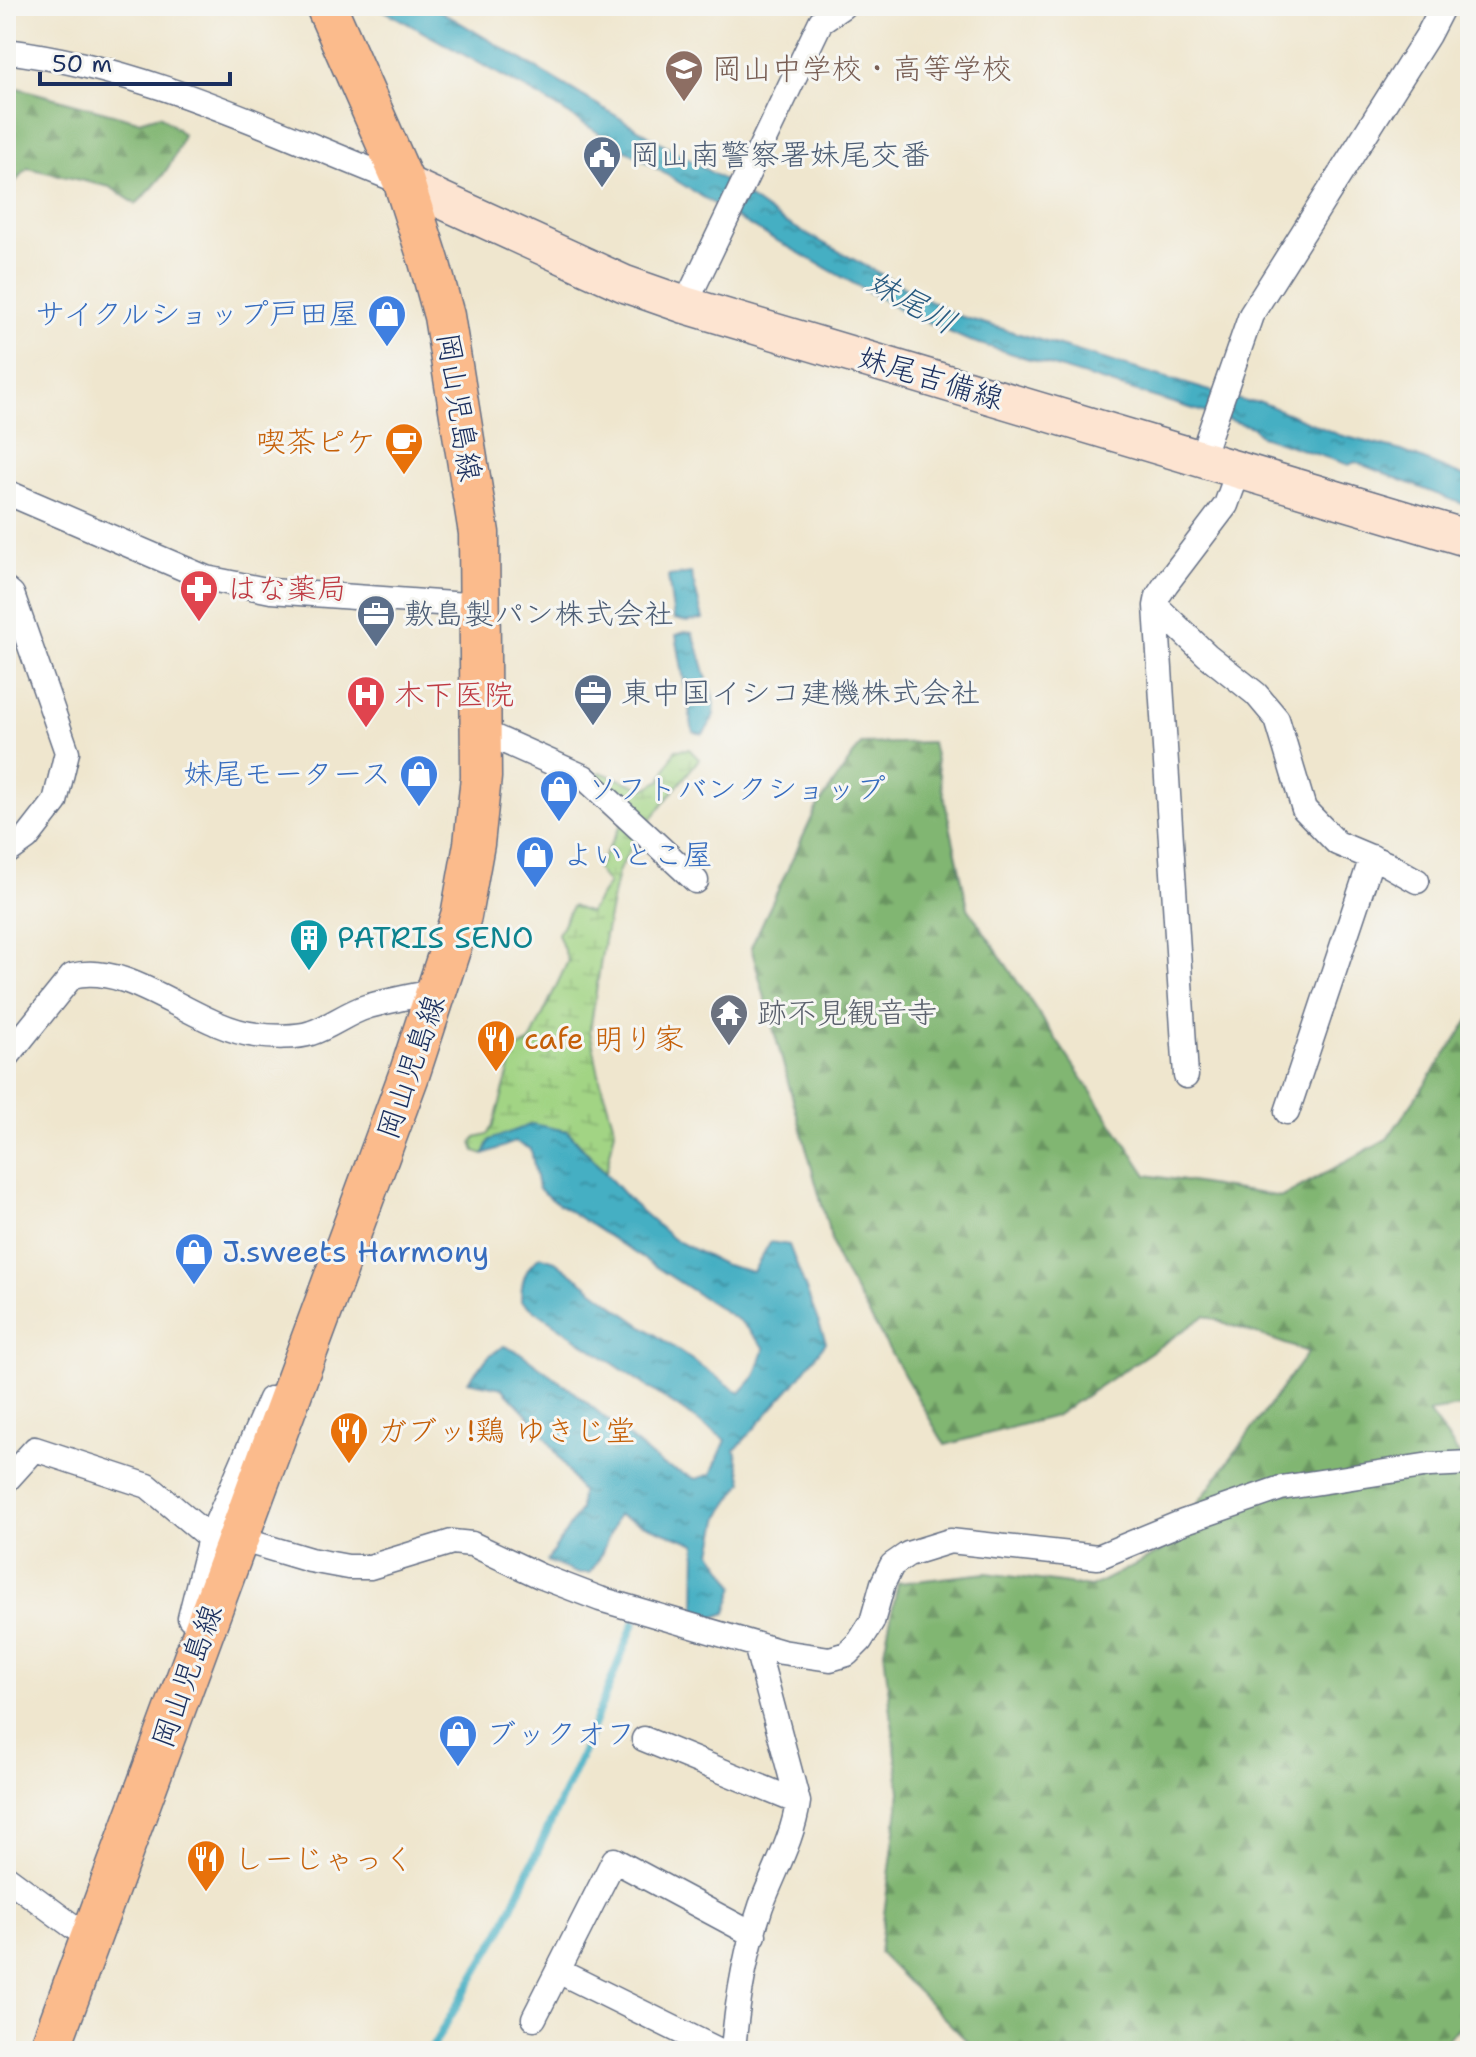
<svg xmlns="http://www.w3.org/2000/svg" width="1476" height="2057" viewBox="0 0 1476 2057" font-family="'Shantell Sans','Klee One',sans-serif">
<defs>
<pattern id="forest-firs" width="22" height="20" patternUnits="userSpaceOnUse" patternTransform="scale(2)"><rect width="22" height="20" fill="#81b672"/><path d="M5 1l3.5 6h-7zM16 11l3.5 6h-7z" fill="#699461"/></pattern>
<pattern id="wetland-marsh" width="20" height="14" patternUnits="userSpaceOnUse" patternTransform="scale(2)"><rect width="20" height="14" fill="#a2d484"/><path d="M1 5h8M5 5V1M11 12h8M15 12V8" fill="none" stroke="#8bb674"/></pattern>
<pattern id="water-ripples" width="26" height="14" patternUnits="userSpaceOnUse" patternTransform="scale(2)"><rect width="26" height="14" fill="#45afc3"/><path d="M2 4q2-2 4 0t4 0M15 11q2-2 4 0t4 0" fill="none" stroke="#398fa2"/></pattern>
</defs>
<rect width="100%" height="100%" fill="#f6f6f2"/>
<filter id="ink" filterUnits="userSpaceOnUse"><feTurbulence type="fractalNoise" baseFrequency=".0125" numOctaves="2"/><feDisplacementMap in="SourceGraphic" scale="16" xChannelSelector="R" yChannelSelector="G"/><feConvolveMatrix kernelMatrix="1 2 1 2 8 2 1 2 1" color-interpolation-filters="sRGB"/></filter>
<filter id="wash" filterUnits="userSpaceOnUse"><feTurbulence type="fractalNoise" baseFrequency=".006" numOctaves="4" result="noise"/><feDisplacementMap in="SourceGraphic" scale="32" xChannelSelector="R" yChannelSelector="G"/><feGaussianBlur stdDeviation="1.8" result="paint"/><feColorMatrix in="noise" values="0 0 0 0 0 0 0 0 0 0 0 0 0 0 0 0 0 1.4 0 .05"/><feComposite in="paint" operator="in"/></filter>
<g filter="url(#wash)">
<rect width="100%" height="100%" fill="#efe6ce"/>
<path fill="url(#forest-firs)" stroke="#4e7268" stroke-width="2" d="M 18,88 L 138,121 L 160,115 L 183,134 C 175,163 158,184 136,204 L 110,187 L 28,168 L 14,183 L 6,179 L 6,145 L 12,144 L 6,109 L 6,90 Z
M 932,742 L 968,908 L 1147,1175 L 1282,1197 L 1387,1139 L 1470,1019 L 1470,1405 L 1428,1412 L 1470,1469 L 1470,2017 L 1448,2038 L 1449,2051 L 977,2051 L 879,1953 L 900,1792 L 884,1651 L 898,1583 L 987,1573 L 1091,1587 L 1164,1550 L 1308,1352 L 1205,1316 L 1055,1416 L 945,1445 L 837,1260 L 751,947 L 816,809 L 861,744 Z"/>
<path fill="url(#wetland-marsh)" stroke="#5e8271" stroke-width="2" d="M 689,749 L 699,759 L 636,838 L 618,872 L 604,940 L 590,1031 L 600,1079 L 615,1130 L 606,1173 L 567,1130 L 490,1140 L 484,1154 L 475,1151 L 472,1143 L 476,1137 L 488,1134 L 494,1124 L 515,1050 L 530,1042 L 568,961 L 558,934 L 572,906 L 589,913 L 608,884 L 597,869 L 629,810 L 594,776 L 600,772 L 645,789 L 661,780 L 675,750 Z"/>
<path fill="url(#water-ripples)" stroke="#306f90" stroke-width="2" d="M 376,6 L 432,6 L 722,179 L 781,220 L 956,315 L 1247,402 L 1261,402 L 1339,435 L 1402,451 L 1470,479 L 1470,507 L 1355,462 L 1349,465 L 1261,436 L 1252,427 L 967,340 L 903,311 L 740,220 L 542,98 Z
M 691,573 L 703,619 L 687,622 L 674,619 L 668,576 Z
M 685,632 L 692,633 C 698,646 700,656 704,669 C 710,695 725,708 703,734 L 693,732 L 676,635 Z
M 532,1124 L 567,1131 L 632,1203 L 673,1239 L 722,1264 L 753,1272 L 770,1242 L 789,1245 L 826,1342 L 794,1384 L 735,1450 L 743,1482 L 720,1516 L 712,1552 L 735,1586 L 726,1613 L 707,1620 L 695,1617 L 696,1544 L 618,1515 L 599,1559 L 590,1573 L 576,1573 L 547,1561 L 580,1510 L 581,1492 L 541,1429 L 502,1388 L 468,1381 L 489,1356 L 504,1346 L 522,1354 L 574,1392 L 662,1465 L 696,1479 L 711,1474 L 726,1440 L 521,1301 C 521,1282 525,1268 540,1256 L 555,1261 L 624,1313 L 740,1393 L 755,1376 L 765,1348 L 741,1322 L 551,1199 L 538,1188 L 531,1149 L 515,1142 L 484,1154 L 490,1140 Z"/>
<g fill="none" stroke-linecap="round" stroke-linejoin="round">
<path stroke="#45afc3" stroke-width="8" d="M 430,2051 L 502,1929 L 581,1756 L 634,1623"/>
</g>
</g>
<g filter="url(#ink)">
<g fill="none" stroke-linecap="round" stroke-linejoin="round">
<g stroke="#656f85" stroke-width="27">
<path id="minor" d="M 6,51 C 147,68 273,132 404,183
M 685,305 L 821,21 L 843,6
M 1201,458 L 1251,315 L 1428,35 L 1443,6
M 6,492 L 206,578 L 271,591 L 480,606
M 6,589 L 12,594 L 67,752 L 55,802 L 27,838 L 6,853
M 1156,606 L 1207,655 L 1256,694 L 1277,719 L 1304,809 L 1337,843 L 1387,864 L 1417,881
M 481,731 L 584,777 L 696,881
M 6,1058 L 72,976 C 132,961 195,1028 256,1035 C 270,1037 297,1038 311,1033 C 330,1027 347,1013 366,1007 C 389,1000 414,996 438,991
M 1186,1076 L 1156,606 L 1158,596 L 1166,584 L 1226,505 L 1239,469
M 1287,1112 L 1372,857
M 6,1481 L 35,1449 L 148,1486 L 210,1538 L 190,1618 L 201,1622
M 210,1538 L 270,1399 L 283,1402
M 239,1539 L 310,1560 L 348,1567 L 370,1567 L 452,1542 L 472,1544 L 540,1576 L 600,1599 L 782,1652 L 830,1659 L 847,1654 L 860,1641 L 872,1622 L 883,1583 L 892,1565 L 908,1554 L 950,1541 L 1098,1557 L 1183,1522 L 1281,1488 L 1430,1465 L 1470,1463
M 644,1739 L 798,1802
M 6,1877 L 90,1939
M 558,1971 L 720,2051
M 534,2018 L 614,1860 L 754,1935
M 733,2051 C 737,2002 745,1953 761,1906 C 774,1871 793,1839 798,1802 L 756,1645"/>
</g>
<g stroke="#656f85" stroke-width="39">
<path id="secondary" d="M 404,183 L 625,284 L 685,305 L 1470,539"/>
</g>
<g stroke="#656f85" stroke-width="43">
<path id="primary" d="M 49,2051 L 409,1075 L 461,916 L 474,844 L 481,777 L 479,533 L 444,316 L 429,261 L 404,183 L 326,6"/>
</g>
<use href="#minor" stroke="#fff" stroke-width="24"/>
<use href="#secondary" stroke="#fde4d1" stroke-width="36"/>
<use href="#primary" stroke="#fbbb8c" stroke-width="40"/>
</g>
</g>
<defs>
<g id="school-pin" transform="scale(2)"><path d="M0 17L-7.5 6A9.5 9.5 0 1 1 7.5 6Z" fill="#8d6e63" stroke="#f6f6f2"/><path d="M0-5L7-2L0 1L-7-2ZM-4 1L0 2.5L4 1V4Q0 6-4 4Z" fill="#fff"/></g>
<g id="civic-pin" transform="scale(2)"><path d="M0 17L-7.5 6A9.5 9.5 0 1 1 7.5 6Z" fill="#5c6f8a" stroke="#f6f6f2"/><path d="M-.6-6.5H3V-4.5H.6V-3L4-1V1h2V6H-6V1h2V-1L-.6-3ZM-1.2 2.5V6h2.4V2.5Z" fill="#fff"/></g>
<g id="shop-pin" transform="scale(2)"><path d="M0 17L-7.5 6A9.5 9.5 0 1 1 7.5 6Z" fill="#3f7fe0" stroke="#f6f6f2"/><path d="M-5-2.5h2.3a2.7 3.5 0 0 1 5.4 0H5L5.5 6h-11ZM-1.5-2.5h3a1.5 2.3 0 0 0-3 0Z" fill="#fff"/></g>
<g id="cafe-pin" transform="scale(2)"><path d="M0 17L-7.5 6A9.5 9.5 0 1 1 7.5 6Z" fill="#e8710a" stroke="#f6f6f2"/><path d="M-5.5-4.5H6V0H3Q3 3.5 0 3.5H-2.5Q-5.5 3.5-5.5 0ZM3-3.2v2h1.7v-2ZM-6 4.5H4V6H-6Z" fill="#fff"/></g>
<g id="pharmacy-pin" transform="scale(2)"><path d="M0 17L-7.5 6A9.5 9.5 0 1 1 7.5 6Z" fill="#e0444e" stroke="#f6f6f2"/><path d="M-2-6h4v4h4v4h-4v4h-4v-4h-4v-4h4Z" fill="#fff"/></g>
<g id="office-pin" transform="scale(2)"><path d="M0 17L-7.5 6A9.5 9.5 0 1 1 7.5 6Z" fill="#5c6f8a" stroke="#f6f6f2"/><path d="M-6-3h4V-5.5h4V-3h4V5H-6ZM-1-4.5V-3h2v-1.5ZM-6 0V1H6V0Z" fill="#fff"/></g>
<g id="hospital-pin" transform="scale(2)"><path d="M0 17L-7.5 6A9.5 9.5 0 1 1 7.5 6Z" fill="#e0444e" stroke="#f6f6f2"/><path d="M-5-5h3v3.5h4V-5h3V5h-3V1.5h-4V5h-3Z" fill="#fff"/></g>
<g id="building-pin" transform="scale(2)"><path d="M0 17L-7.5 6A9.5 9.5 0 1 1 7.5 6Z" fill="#0f9aa8" stroke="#f6f6f2"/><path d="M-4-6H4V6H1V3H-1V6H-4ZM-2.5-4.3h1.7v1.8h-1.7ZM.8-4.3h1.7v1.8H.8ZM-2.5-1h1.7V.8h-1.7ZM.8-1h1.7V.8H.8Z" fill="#fff"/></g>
<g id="temple-pin" transform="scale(2)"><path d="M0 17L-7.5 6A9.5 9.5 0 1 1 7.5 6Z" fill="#6b7280" stroke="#f6f6f2"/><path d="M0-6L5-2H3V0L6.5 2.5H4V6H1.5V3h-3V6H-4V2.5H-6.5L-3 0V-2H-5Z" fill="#fff"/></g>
<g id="restaurant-pin" transform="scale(2)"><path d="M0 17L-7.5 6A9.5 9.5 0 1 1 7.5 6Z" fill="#e8710a" stroke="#f6f6f2"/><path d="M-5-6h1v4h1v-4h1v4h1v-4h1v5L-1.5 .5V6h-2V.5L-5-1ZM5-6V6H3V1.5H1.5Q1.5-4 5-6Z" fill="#fff"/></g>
</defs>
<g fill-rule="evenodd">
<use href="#school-pin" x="684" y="69"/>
<use href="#civic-pin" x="602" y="155"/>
<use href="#shop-pin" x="387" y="314"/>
<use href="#cafe-pin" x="404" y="442"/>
<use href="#pharmacy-pin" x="199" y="589"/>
<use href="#office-pin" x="376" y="614"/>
<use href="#office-pin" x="593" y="693"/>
<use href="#hospital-pin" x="366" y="695"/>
<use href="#shop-pin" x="419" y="774"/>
<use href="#shop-pin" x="559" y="789"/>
<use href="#shop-pin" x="535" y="855"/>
<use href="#building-pin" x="309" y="938"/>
<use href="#temple-pin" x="729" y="1013"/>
<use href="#restaurant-pin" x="496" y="1039"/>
<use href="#shop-pin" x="194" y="1252"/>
<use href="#restaurant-pin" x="349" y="1431"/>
<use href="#shop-pin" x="458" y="1734"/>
<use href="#restaurant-pin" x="206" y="1859"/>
</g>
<g text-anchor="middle" stroke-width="6" stroke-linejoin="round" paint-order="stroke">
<g font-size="30" fill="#785e54" stroke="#f6f6f2" text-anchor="start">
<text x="712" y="79">岡山中学校・高等学校</text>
</g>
<g font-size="30" fill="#4e5e75" stroke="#f6f6f2" text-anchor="start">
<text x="630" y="165">岡山南警察署妹尾交番</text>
<text x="404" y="624">敷島製パン株式会社</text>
<text x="621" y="703">東中国イシコ建機株式会社</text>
</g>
<g font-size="30" fill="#366cbe" stroke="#f6f6f2" text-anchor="start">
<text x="359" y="324" text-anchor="end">サイクルショップ戸田屋</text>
<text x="391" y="784" text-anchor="end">妹尾モータース</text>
<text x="587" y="799">ソフトバンクショップ</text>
<text x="563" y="865">よいとこ屋</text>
<text x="222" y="1262">J.sweets Harmony</text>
<text x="486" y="1744">ブックオフ</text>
</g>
<g font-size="30" fill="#1b2f5e" stroke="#f6f6f2">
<text transform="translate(931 378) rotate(17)" y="10">妹尾吉備線</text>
<text transform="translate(459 407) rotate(81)" y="10">岡山児島線</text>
<text transform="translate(411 1067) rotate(-71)" y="10">岡山児島線</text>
<text transform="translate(187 1676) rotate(-70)" y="10">岡山児島線</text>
</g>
<g font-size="30" fill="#c56008" stroke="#f6f6f2" text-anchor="start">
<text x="376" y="452" text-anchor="end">喫茶ピケ</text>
<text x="524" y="1049">cafe 明り家</text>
<text x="377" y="1441">ガブッ!鶏 ゆきじ堂</text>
<text x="234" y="1869">しーじゃっく</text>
</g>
<g font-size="30" fill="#be3a42" stroke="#f6f6f2" text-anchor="start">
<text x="227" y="599">はな薬局</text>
<text x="394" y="705">木下医院</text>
</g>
<g font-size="30" fill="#0d838f" stroke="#f6f6f2" text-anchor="start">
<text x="337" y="948">PATRIS SENO</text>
</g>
<g font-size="30" fill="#5b616d" stroke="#f6f6f2" text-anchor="start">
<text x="757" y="1023">跡不見観音寺</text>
</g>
<g font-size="32" font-style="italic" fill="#2a5c81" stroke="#f6f6f2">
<text transform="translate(912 302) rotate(29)" y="11">妹尾川</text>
</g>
</g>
<rect width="1476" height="2057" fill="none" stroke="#f6f6f2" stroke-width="32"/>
<path d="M40 72v12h190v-12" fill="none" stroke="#1b2f5e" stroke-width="4"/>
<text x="52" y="72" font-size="24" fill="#1b2f5e" stroke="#f6f6f2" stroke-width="6" paint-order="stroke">50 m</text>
</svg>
